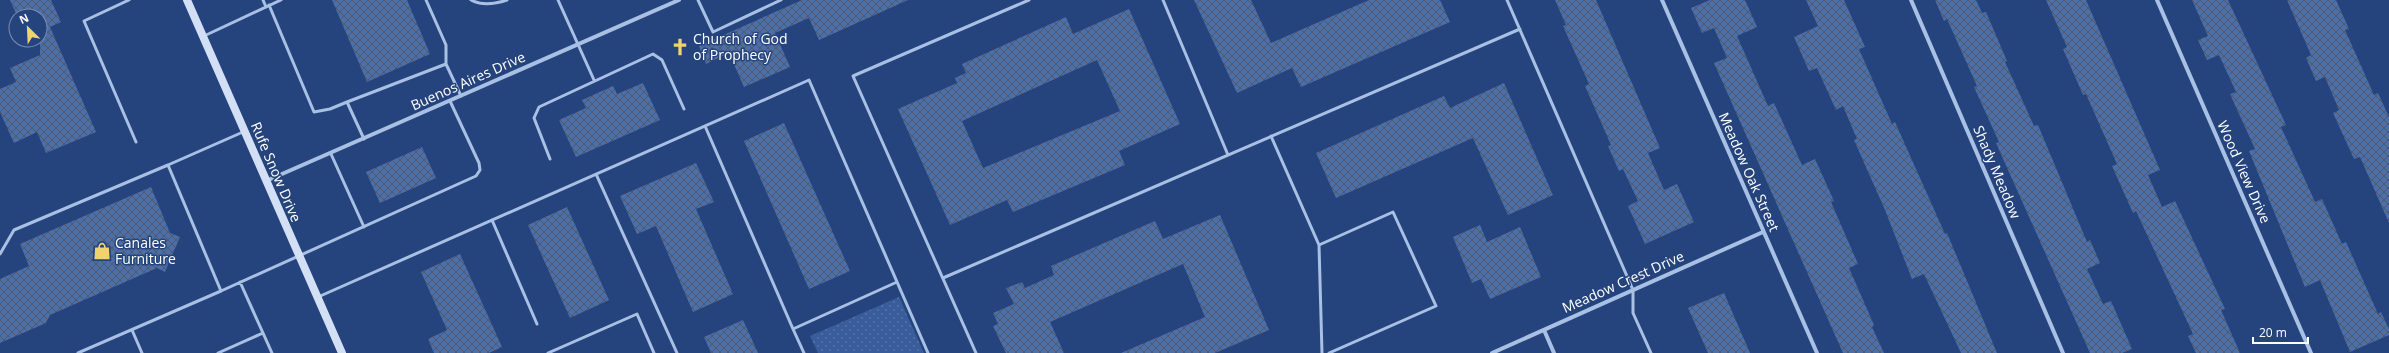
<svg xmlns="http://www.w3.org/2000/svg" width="2389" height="353" viewBox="0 0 2389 353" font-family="'Open Sans',sans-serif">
<defs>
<pattern id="grass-dots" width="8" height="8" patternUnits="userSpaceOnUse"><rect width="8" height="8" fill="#385d9a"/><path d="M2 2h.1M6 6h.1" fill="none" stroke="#5675a9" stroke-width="1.8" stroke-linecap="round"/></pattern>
<pattern id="building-cross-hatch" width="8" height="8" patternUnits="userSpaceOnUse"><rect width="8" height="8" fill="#4d6ea6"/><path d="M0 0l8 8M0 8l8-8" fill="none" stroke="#4c5a70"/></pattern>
</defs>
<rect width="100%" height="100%" fill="#25447d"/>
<path fill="url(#grass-dots)" d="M 899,297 L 924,353 L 818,353 L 810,336 Z"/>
<path fill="url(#building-cross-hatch)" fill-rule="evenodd" d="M 10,0 L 51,0 L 61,22 L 50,27 L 96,132 L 46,153 L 37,132 L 14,143 L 0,112 L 0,89 L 16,82 L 10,68 L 40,55 L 40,16 L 17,16 Z
M 332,0 L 407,0 L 430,54 L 367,82 Z
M 802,0 L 908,0 L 819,40 L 809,18 L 775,33 L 790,67 L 744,87 L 729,53 L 706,64 L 699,46 Z
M 1194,0 L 1251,0 L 1271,43 L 1369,0 L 1440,0 L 1450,22 L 1301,87 L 1292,68 L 1237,93 Z
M 1555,0 L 1596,0 L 1660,148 L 1648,153 L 1664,190 L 1677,184 L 1694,222 L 1645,244 L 1628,206 L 1638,201 L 1623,169 L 1619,171 L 1608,146 L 1611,145 L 1585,86 L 1589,84 L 1563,26 L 1566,25 Z
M 1710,0 L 1745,0 L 1757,27 L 1737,36 L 1768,106 L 1774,103 L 1802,165 L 1815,159 L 1834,201 L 1831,202 L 1858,264 L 1849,268 L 1874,325 L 1872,327 L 1884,353 L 1843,353 L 1714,63 L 1727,58 L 1714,28 L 1702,33 L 1691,8 Z
M 1806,0 L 1844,0 L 1865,47 L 1859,49 L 1892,124 L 1895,122 L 1945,234 L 1947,233 L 1997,353 L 1961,353 L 1924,274 L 1912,279 L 1885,210 L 1854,140 L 1857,139 L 1843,106 L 1836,110 L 1817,68 L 1809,71 L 1794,37 L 1818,26 Z
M 1935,0 L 1976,0 L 1982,13 L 1986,12 L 2007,61 L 2005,62 L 2034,126 L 2038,125 L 2087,242 L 2090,240 L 2100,263 L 2087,269 L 2103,304 L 2111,301 L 2132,349 L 2122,353 L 2090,353 L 1996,143 L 1999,142 L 1974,87 L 1977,86 L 1947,19 L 1944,21 Z
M 2046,0 L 2086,0 L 2160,170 L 2148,175 L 2162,207 L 2175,201 L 2225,309 L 2221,310 L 2240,353 L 2196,353 L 2188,336 L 2193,334 L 2136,211 L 2133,213 L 2112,166 L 2117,164 L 2086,94 L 2083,95 L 2063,49 L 2067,47 Z
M 2192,0 L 2228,0 L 2286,125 L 2281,127 L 2315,202 L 2322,199 L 2342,244 L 2346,242 L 2378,314 L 2381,312 L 2389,329 L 2389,335 L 2350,352 L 2320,280 L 2305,287 L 2249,151 L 2255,149 L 2230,94 L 2236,92 L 2219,55 L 2207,60 L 2198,40 L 2208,36 Z
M 2287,0 L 2336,0 L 2349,29 L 2345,30 L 2374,95 L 2378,93 L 2389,117 L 2389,223 L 2360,157 L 2354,159 L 2333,113 L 2339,110 L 2325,77 L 2316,81 L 2306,58 L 2311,55 Z
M 1129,9 L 1180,124 L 1119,151 L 1125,165 L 1013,212 L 1007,200 L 950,225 L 898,109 L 957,83 L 955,78 L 966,73 L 962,64 L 1066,17 L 1073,34 ZM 1097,60 L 1120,111 L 983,168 L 962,121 Z
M 643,83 L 660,120 L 576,157 L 559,120 L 586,108 L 582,100 L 613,86 L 617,94 Z
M 1504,83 L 1553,195 L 1508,215 L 1473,138 L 1336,198 L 1316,153 L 1444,96 L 1450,108 Z
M 784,123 L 850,271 L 809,289 L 744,141 Z
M 422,147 L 436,178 L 380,203 L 366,172 Z
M 696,163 L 714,202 L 696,209 L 733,294 L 693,312 L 656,226 L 637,234 L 620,196 Z
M 151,187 L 170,233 L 180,237 L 165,272 L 157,268 L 50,315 L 46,323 L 0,343 L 0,279 L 29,266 L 20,244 Z
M 567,207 L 609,300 L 570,318 L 528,225 Z
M 1220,215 L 1269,330 L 1215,353 L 1121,353 L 1205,317 L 1183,264 L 1050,322 L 1064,353 L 1006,353 L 993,326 L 998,324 L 993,313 L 1014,304 L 1006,288 L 1022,282 L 1025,288 L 1054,275 L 1051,266 L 1155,221 L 1163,239 Z
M 1480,225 L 1487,242 L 1520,227 L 1541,277 L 1490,299 L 1481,279 L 1472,283 L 1453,237 Z
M 460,254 L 502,347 L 489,353 L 434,353 L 428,339 L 447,330 L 421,272 Z
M 1724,293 L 1750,353 L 1708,353 L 1688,308 Z
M 743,320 L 758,353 L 711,353 L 704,337 Z"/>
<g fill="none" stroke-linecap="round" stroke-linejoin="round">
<path stroke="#a9c0e5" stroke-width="3" d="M 129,0 L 84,21 L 136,142
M 263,0 L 266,7
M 426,0 L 446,45 L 446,64 L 461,96
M 471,0 C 482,6 495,4 507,0
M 558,0 L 594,80
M 698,0 L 713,32 L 781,0
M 1163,0 L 1228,155
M 1507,0 L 1633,290 L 1633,313 L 1651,353
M 269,5 L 314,112 L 330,109 L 347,102 L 364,139
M 204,36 L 281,0
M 347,102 L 446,64
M 705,126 L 793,329
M 1271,136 L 1319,245 L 1322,353
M 331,154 L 364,227
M 550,159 L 534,118 L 539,107 L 653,54 L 662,60 L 684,109
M 596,174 L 677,353
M 492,220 L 537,324
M 1319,245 L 1393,212 L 1436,306 L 1329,353
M 0,254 L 14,230 L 168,165
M 943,278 L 1520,29
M 221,291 L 476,176 L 480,170 L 479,163 L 450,101
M 318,297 L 809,80 L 928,353
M 132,330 L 142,353
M 263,333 L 272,353
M 78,353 L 221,291 L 168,165 L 243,132
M 218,353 L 263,333 L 240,282
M 548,353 L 637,314 L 654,353
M 804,353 L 793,329 L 897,282
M 976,353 L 853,76 L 1029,0"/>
<path stroke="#a9c0e5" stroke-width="4" d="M 1662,0 L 1817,353
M 1911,0 L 2063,353
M 2157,0 L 2311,353
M 266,181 L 679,0
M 1544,330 L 1554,353
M 1492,353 L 1763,232"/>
<path stroke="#d3dff5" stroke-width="8" d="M 187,0 L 342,353"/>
</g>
<defs>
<g id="church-bare" transform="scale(1.38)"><path d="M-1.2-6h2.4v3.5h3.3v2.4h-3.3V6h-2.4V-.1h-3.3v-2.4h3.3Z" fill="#efd46e" stroke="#25447d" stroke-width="2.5" paint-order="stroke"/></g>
<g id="shop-bare" transform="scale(1.38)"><path d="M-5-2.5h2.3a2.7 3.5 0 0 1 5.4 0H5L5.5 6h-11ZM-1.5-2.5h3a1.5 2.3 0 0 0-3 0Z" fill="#efd46e" stroke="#25447d" stroke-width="2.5" paint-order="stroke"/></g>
</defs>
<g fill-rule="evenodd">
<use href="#church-bare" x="680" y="47"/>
<use href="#shop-bare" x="102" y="251"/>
</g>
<g text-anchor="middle" stroke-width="3" stroke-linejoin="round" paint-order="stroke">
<g font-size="14" fill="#fff" stroke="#25447d" text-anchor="start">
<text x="693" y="44">Church of God<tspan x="693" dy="16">of Prophecy</tspan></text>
<text x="115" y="248">Canales<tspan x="115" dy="16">Furniture</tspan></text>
</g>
<g font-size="14" fill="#fff" stroke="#25447d">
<text transform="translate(468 81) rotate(-24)" y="5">Buenos Aires Drive</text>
<text transform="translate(276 172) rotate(67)" y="5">Rufe Snow Drive</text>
<text transform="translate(1749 172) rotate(66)" y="5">Meadow Oak Street</text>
<text transform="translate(1997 172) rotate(67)" y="5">Shady Meadow</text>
<text transform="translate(2244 172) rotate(66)" y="5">Wood View Drive</text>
<text transform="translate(1623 282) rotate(-24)" y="5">Meadow Crest Drive</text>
</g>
</g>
<g transform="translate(28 28) rotate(336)"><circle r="19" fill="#25447d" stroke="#7c8fb1"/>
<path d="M0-3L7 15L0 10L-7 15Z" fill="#efd46e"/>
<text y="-6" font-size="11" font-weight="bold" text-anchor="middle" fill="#ffffff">N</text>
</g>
<path d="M2253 337v6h55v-6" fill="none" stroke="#ffffff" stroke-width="2"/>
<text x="2259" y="337" font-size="12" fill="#ffffff" stroke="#25447d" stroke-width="3" paint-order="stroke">20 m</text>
</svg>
